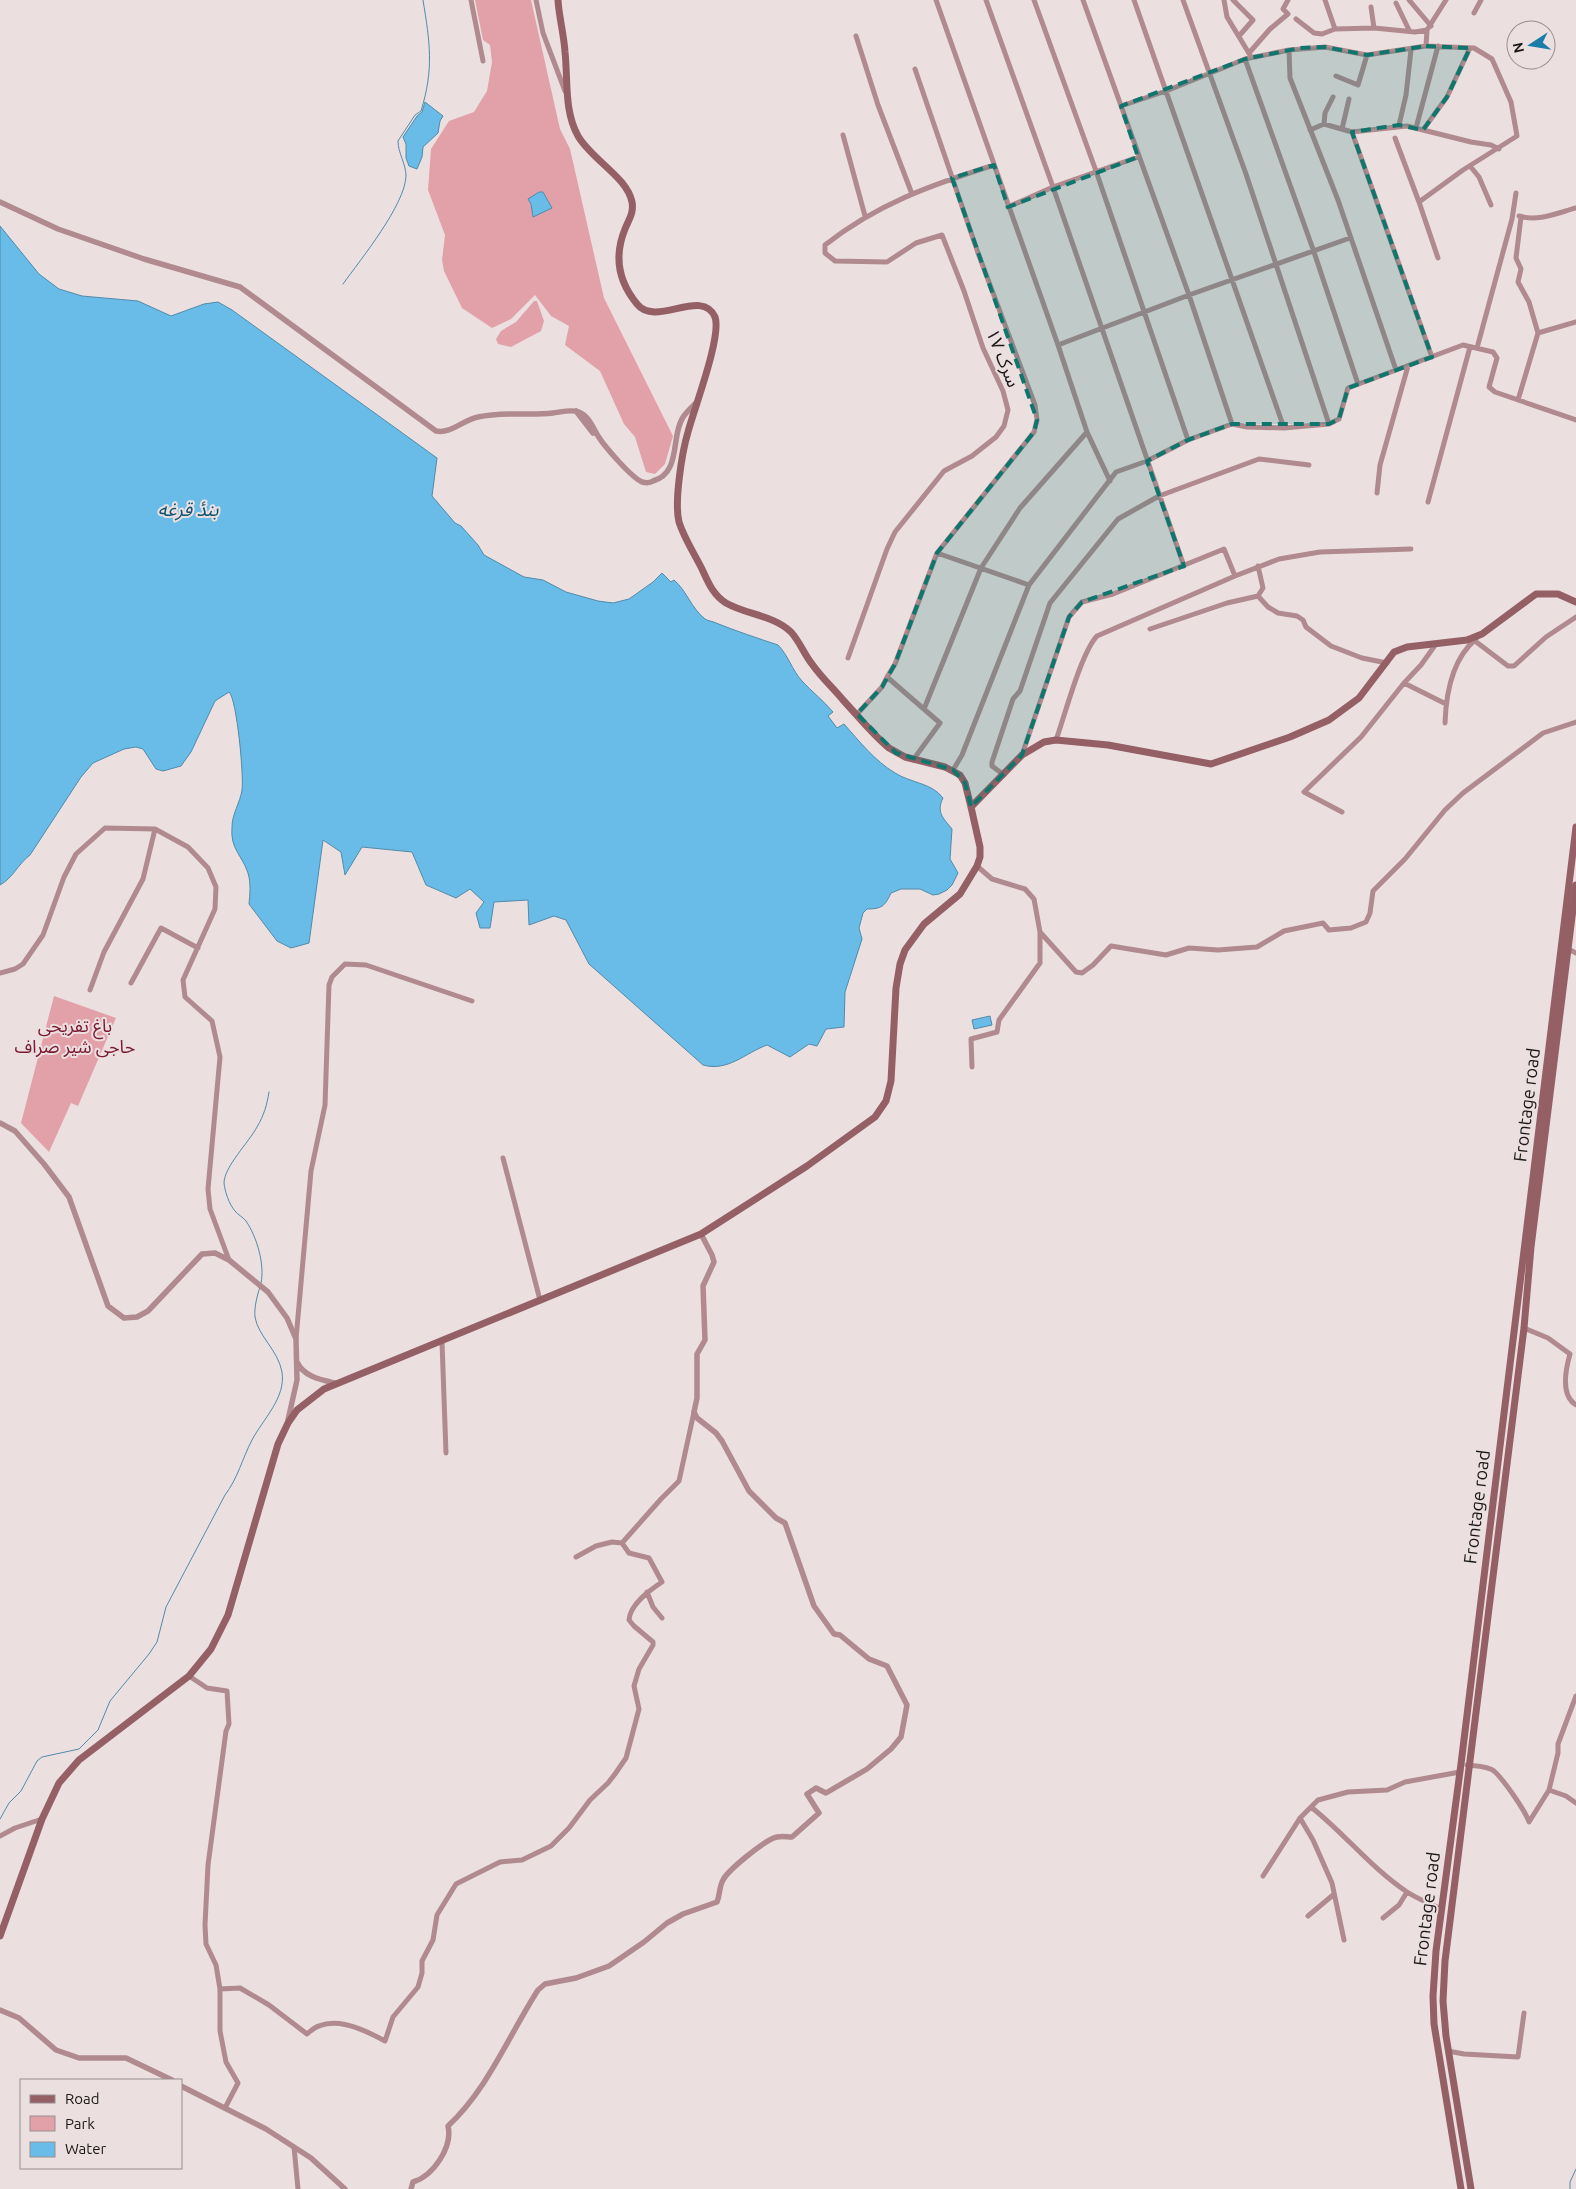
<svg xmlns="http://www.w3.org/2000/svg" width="1576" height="2189" viewBox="0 0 1576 2189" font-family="Ubuntu,'Noto Sans Arabic',sans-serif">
<rect width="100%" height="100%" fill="#ebdfe0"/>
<path fill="#e2a1a9" d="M 475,0 L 531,0 L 560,129 L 570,149 L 604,298 L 673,436 L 665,464 L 655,474 L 646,472 L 635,437 L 624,424 L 600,371 L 565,345 L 569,326 L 551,316 L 535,295 L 511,319 L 492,328 L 462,308 L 444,271 L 442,260 L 445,235 L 428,190 L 431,149 L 449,121 L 474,112 L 487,91 L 492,62 L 490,45 L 483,40 Z
M 534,301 L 537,301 L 544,321 L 541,331 L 511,347 L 498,344 L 496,339 L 501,331 L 516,322 Z
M 54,996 L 116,1018 L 78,1106 L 71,1103 L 49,1152 L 21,1123 Z"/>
<path fill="#69bce8" stroke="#528aa9" d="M 425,102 L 443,116 L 440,121 L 438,133 L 423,147 L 422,157 L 417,169 L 409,166 L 406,158 L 406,144 L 403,137 L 417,116 L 422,112 Z
M 539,192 L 543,192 L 552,208 L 533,217 L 531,204 L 528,199 Z
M 0,226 L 39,274 L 59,289 L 82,296 L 138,301 L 171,316 L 204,304 L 218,302 L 232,310 L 437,458 L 432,496 L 455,523 L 461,526 L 478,545 L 484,555 L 524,577 L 543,580 L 566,592 L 598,601 L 613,603 L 629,599 L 653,582 L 662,573 L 671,582 L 674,580 C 687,591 691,608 705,619 C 708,621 712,621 716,623 C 736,631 757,638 778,645 C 788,655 792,670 802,681 C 812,692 823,700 833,712 L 828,716 L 837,728 L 844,724 C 859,741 875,761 895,773 C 911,783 932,783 943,798 C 936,812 943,818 952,829 L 950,859 L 958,873 L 952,885 L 947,890 L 939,894 L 933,895 L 920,889 L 901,889 L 891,893 C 885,906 882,909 867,909 L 863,913 L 859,928 L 862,939 L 845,992 L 844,1027 L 826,1029 L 817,1046 L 809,1044 L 790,1057 L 767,1045 C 745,1053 728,1072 703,1065 L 589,964 L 566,920 L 554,916 L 529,925 L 528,900 L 494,902 L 490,928 L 480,928 L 476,913 L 484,902 L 470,889 L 456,898 L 426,885 L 412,852 L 362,847 L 345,875 L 341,852 L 323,840 L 309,943 L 291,948 L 277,941 L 249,904 C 250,894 251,883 248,873 C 242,855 230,849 232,827 C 232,814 240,803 242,790 C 244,777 237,699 229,692 L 215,701 L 191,752 L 181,766 L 163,771 L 156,769 L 143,749 L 136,747 L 124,749 L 93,763 L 81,777 L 30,855 C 18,864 13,878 0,885 Z
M 990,1016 L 992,1025 L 974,1029 L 972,1020 Z"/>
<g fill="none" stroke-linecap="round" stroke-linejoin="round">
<path stroke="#528aa9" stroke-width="1" d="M 343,284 C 361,259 405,205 406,176 C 406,164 398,153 398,141 L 415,115 L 421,111 C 434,69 430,43 423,0
M 261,1283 C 265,1265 257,1237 246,1221 C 243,1217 238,1215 235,1211 C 229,1204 225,1192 224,1183 C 224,1167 249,1142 257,1127 C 264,1115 267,1105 269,1092
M 0,1819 L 9,1803 L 21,1791 L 37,1761 L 42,1757 L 79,1749 L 98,1730 L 110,1701 L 149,1654 L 157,1642 L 166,1607 L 225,1495 C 238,1478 242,1459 252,1440 C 263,1419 286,1398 282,1372 C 278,1350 258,1336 255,1317 C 254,1308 257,1296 260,1287
M 1570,2189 L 1570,2182 L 1576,2169"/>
<path stroke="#b08a8e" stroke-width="5" d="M 471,0 L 483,61
M 536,0 L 543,33 L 565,91
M 936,0 L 1058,345
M 986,0 L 1053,187 L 1184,566
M 1034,0 L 1096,171 L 1188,440
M 1083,0 L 1189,295 L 1232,424
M 1134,0 L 1284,428
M 1183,0 L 1246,174 L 1329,424
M 1224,0 L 1227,17 L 1250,55
M 1233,0 L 1253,20 L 1239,36
M 1325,0 L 1335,29
M 1409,0 L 1431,26
M 1396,3 L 1409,30
M 1371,7 L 1374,28
M 1474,13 L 1481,0
M 1296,19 L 1314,33 L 1322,34 L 1335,29 L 1374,28 L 1415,32 L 1427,30
M 856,36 L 878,105 L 912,194
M 1426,46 L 1427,30 L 1446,0
M 1289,50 L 1290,78 L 1338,200 L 1396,370
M 1249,53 L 1270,29 L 1288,14 L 1283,9 L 1288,0
M 1245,59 L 1314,252 L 1358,384
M 1336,76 L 1358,85 L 1367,55
M 1121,106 L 1166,91 L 1245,59 L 1289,50 L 1325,47 L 1367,55 L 1426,46 L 1474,48 L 1492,59 L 1511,102 L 1517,136 L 1463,170 L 1419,202 L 1438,258
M 1324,124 L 1325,113 L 1333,97
M 1399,125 L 1406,95 L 1411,50
M 1416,128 L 1438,46
M 1342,129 L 1349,99
M 1310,130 L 1324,124 L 1352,132 L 1407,126 L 1471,142 L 1491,145 L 1499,149
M 1423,130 L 1447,97 L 1470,48
M 1352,132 L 1432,357
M 843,135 L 865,216
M 1395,138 L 1419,202
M 1470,166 L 1479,177 L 1491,205
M 1008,207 L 1053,187 L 1138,157
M 1519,216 C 1538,222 1557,213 1576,208
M 1538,333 L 1576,322
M 1477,348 L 1512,219 L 1516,193
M 1518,400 L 1538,333 L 1529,302 L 1518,282 L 1521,269 L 1516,258 L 1521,217
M 1110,481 L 1087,432 L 1058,345 L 1189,295 L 1350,238
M 1377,493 L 1380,465 L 1408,366
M 1428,502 L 1470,347
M 937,553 L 1029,585
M 1258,596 L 1268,607 L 1278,613 L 1297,616 L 1303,620 L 1306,627 L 1331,646 L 1362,658 L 1387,663
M 1150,629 L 1227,603 L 1258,596 L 1263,588 L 1258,566
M 1475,641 L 1508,666 L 1514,666 L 1546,637 L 1576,617
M 848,658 L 887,549 L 895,532 L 944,471 L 972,456 L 996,437 L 1004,426 L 1008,410 L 1003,391 L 983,348 L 964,291 L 942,235 L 916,243 L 887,262 L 835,261 L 825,253 L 825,245 C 877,204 931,185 994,165
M 887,677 L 895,664 L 937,553 L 1034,432 L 1037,420 L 1035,405 L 978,253 L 915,69
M 1404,683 L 1446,704
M 924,709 L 981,568 L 1020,508 L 1087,432
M 857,714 L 882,687 L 887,677 L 940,723 L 913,760
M 1445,723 C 1446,693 1452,659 1476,639
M 1056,740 C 1065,715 1081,653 1097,636 L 1235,576 L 1279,559 L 1320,552 L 1411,549
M 1022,755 L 1069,617 L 1082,602 L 1113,594 L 1224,549 L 1235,576
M 953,770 L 962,755 L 1029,585 L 1116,472 L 1147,461 L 1188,440 L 1232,424 L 1247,427 L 1284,428 L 1329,424 L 1339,419 L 1348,388 L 1463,345 L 1493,352 L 1497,358 L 1489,387 L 1495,392 L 1576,420
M 1004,775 L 992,766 L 992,762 L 1013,699 L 1020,691 L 1050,603 L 1118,519 L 1159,496 L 1259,459 L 1309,465
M 1342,812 L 1304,792 L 1361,737 L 1404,683 L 1421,665 L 1436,644
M 1040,932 L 1076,972 L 1082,973 L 1093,965 L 1111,946 L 1166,955 L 1189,948 L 1218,950 L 1257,947 L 1284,931 L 1323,923 L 1329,930 L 1351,928 L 1366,922 L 1370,913 L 1373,891 L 1405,859 L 1445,810 L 1463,793 L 1543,733 L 1576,722
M 1568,949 L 1576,953
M 0,973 L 15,969 L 23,964 L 43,935 L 64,877 L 76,854 L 105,828 L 155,829 L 188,847 L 208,868 L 216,887 L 215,909 L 183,980 L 185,997 L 212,1021 L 220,1057 L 208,1189 L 210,1209 L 229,1260
M 131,983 L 161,928 L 198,948
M 90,990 L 104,952 L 143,879 L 155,829
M 972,1067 L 971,1039 L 997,1032 L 999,1020 L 1040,963 L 1040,932 L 1034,899 L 1025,889 L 992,879 L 977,866
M 503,1158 L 540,1300
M 1524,1328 L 1548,1338 L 1570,1354 C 1566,1368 1560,1395 1576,1405
M 296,1339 L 311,1171 L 325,1105 L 329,985 L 332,977 L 345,964 L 366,965 L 472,1001
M 442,1342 L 446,1453
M 576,1557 L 596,1546 L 612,1542 L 622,1543 L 661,1499 L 679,1481 L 694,1412
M 647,1592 L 653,1607 L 662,1618
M 189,1676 L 207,1688 L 227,1691 L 229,1724 L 226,1731 L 208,1865 L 205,1925 L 206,1944 L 216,1965 L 220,1989 L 220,2031 L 226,2062 L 238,2083 L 225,2108
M 1467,1765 C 1475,1766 1488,1766 1494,1771 C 1503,1779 1525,1810 1529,1822 L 1549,1790 L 1566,1796 L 1576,1803
M 1549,1790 L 1558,1753 L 1558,1744 L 1576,1696
M 1311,1807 C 1344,1833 1371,1868 1407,1892 C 1418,1899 1430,1904 1442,1909
M 1300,1818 L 1313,1840 L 1332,1883 L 1344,1940
M 0,1836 L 15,1828 L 42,1819
M 1263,1876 L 1300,1818 L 1318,1800 L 1348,1792 L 1387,1790 L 1405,1782 L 1460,1772
M 1308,1916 L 1333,1895
M 1383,1918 L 1399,1905 L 1407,1892
M 220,1989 L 240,1988 L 269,2005 L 307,2034 C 329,2012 363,2029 385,2041 L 393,2017 L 418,1987 L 422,1973 L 422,1961 L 433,1940 L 437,1915 L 456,1884 L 500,1862 L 522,1860 L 551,1846 L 569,1828 L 590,1800 L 608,1783 L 615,1774 L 626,1758 L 639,1709 L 634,1686 L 639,1669 L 653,1645 L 653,1642 L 634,1626 L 629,1620 C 630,1604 650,1590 662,1582 L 649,1558 L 629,1553 L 622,1543
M 1448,2051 L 1464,2054 L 1518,2057 L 1524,2013
M 294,2147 L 298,2189"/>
<path stroke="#b08a8e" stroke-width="5.5" d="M 0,202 L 58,229 L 144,259 L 240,287 L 436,431 C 451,434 463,420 478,417 C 503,411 528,416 553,413 C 561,412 572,409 579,412 C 589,416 593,428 598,436 C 605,447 631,477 642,482 C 646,483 650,483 653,481 C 681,473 671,438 682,419 C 685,413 692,407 697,402
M 576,411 L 593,433
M 0,1123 L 15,1131 L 44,1164 L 69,1197 L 108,1306 L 124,1318 L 137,1317 L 148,1311 L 202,1254 L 215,1253 L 229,1260 L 268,1292 L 287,1318 L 296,1339 L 297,1380 L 288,1420
M 297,1362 C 304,1377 321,1380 335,1383
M 0,2010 L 19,2018 L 56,2050 L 79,2058 L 126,2058 L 172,2080
M 181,2086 L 266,2129 L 311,2158 L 345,2189
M 411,2189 L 413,2182 C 433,2176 453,2147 448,2126 C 488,2089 509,2035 538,1990 L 545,1984 L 576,1978 L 609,1966 L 644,1942 L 667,1923 L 683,1914 L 717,1902 C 720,1895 719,1887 723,1880 C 728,1870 766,1839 777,1837 C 782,1836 787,1837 792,1837 L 819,1813 L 807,1794 L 816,1788 L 826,1793 L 867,1769 L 891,1749 L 901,1737 L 907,1705 L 887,1666 L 869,1659 L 840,1635 L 834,1634 L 814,1606 L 785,1523 L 776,1518 L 749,1491 L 722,1441 L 716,1433 L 697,1418 L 694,1412 L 697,1398 L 697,1354 L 705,1340 L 703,1286 L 714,1262 L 712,1255 L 701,1234"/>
<path stroke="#955f66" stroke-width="7" d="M 971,807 L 1022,755 L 1044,742 L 1056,740 L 1108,745 L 1211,764 L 1290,737 L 1329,720 L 1359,698 L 1394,652 L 1407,647 L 1467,640 L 1482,634 L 1536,594 L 1558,594 L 1576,602
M 0,1936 L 42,1819 L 59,1783 L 79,1760 L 189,1676 L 211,1649 L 228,1615 L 278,1444 L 288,1423 L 297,1410 L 324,1389 L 701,1234 L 807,1166 L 875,1117 L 886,1101 L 891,1081 L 896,988 L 900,964 L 905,950 L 924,924 L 960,894 L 977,866 L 980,857 L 980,847 L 971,807 L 965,783 L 960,775 L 945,767 L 905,757 L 889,748 C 872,734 858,716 843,700 C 833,688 821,677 812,664 C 804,654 800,642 791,632 C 773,615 747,615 726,603 C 713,595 708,582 702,569 C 694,553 684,538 679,522 C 674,502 682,452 688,432 C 694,409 722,336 715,317 C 702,287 656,328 637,304 C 618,281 614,256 625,229 C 629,219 634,213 632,202 C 627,177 592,160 578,136 C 564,111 568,80 565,52 C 564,35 559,17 558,0
M 1461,2189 L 1434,2024 L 1433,1996 L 1436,1951 L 1461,1764 L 1576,827
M 1471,2189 L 1446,2036 L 1443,2001 L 1445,1961 L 1524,1328 L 1531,1247 L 1576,885"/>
</g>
<path fill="#0f766e" fill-opacity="0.2" stroke="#0f766e" stroke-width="4" stroke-dasharray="10 6" stroke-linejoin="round" d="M 1426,46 L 1470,48 L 1447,97 L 1423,130 L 1399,125 L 1352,132 L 1432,357 L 1348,388 L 1339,419 L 1329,424 L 1232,424 L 1188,440 L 1147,461 L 1184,566 L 1082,602 L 1069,617 L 1022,755 L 971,807 L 965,783 L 953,770 L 896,753 L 857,714 L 882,687 L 895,664 L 937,553 L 1034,432 L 1037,420 L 952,178 L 994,165 L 1008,207 L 1138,157 L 1121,106 L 1245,59 L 1300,48 L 1325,47 L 1367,55 Z"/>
<g text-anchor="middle" stroke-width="4" stroke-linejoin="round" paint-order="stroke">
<g font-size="18" fill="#1b1717" stroke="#ebdfe0">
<text transform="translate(1003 358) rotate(68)" y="6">سرک ۱۷</text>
<text transform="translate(1527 1105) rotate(-83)" y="6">Frontage road</text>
<text transform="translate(1477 1507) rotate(-83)" y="6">Frontage road</text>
<text transform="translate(1427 1909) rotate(-83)" y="6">Frontage road</text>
</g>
<g font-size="18" fill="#7b1832" stroke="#ebdfe0">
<text x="75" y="1032">باغ تفریحی<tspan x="75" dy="21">حاجی شیر صراف</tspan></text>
</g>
<g font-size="19" font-style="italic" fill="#125372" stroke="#ebdfe0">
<text x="188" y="516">بندٔ قرغه</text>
</g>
</g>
<rect x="20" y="2079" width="162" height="90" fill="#ebdfe0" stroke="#988f90"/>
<rect x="30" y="2095" width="25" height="8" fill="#955f66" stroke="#988f90"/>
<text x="65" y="2104" font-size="15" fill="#1b1717">Road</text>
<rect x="30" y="2116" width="25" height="15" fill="#e2a1a9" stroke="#988f90"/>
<text x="65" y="2129" font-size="15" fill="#1b1717">Park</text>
<rect x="30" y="2142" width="25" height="15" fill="#69bce8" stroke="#988f90"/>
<text x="65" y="2154" font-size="15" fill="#1b1717">Water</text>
<g transform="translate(1531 45) rotate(258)"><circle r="24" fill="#ebdfe0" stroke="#988f90"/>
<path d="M0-4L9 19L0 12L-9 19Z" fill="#1a7ca8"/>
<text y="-8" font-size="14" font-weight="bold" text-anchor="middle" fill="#1b1717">N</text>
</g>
</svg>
